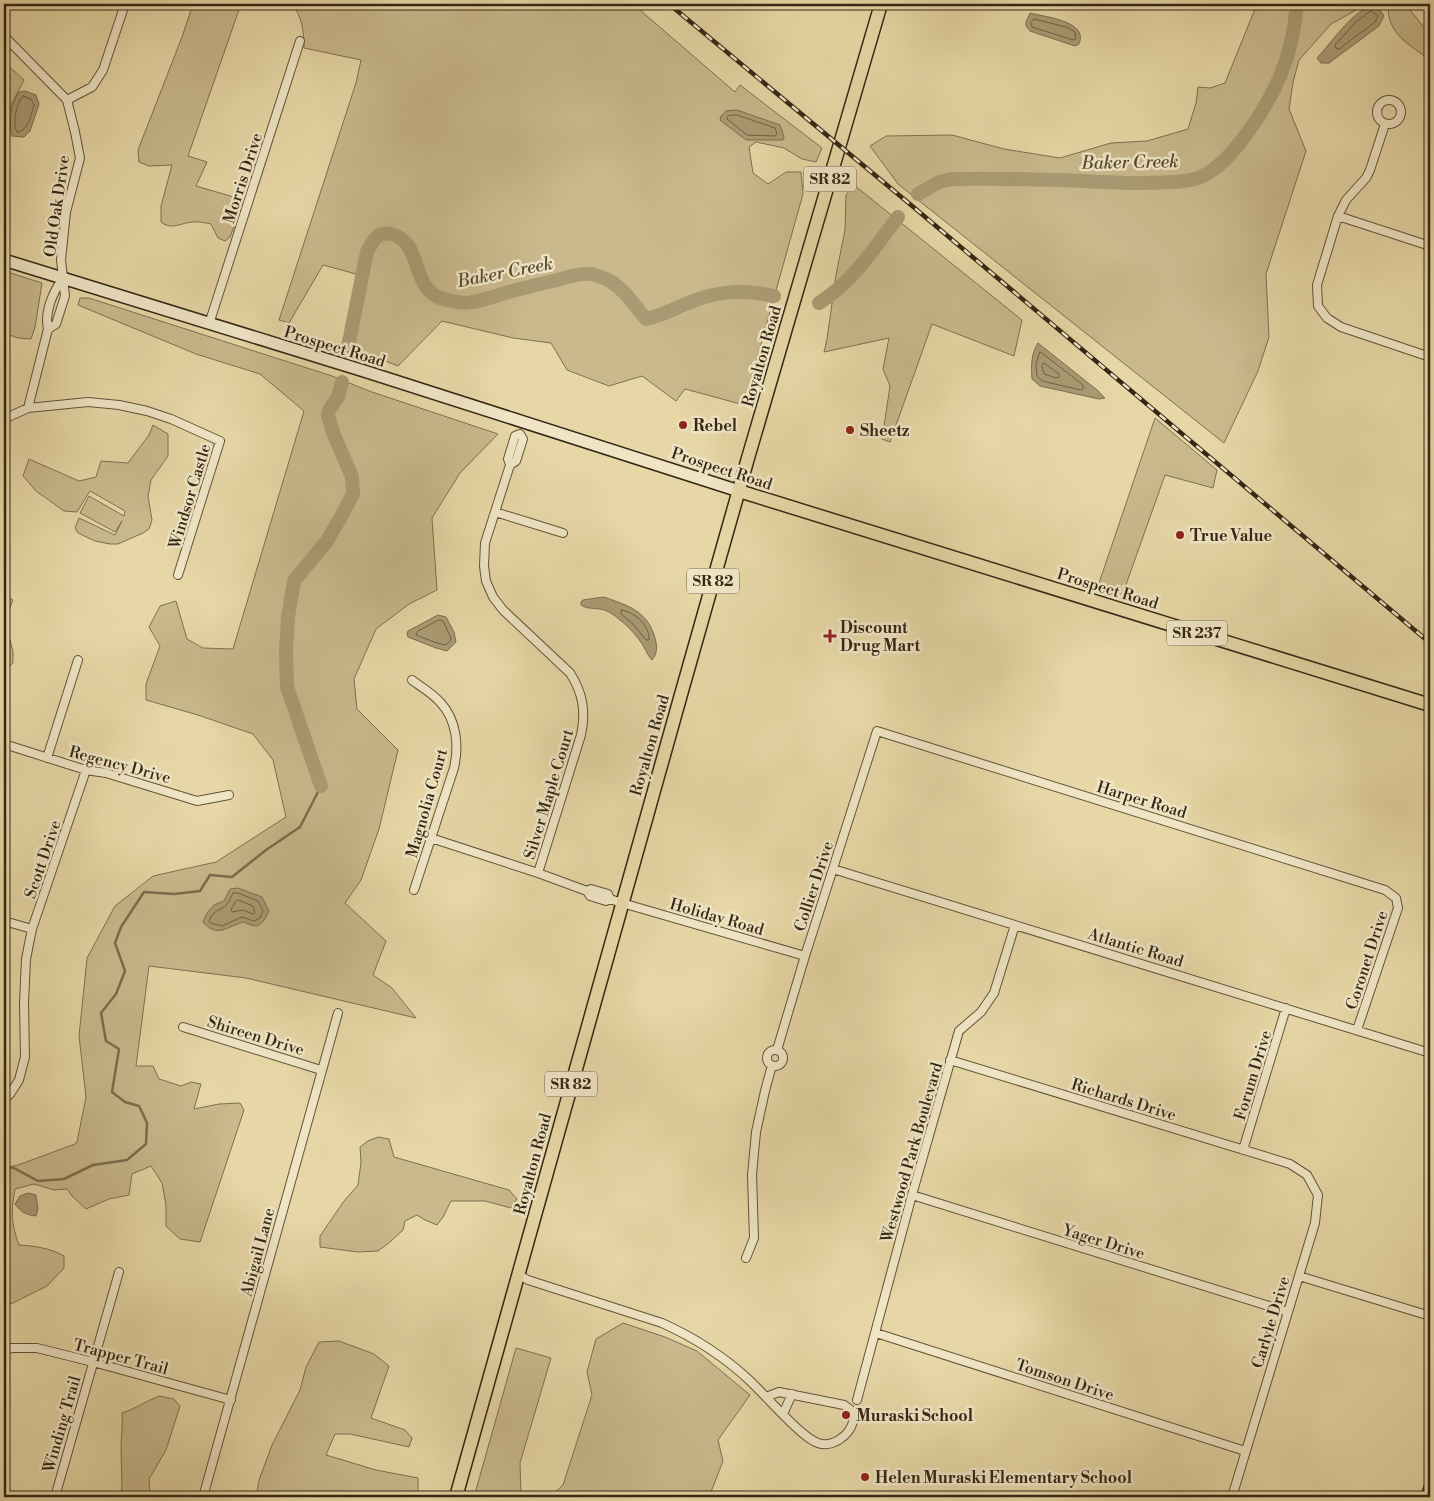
<svg xmlns="http://www.w3.org/2000/svg" width="1434" height="1501" viewBox="0 0 1434 1501" font-family="'Libre Bodoni',serif">
<rect width="100%" height="100%" fill="#e7d7a6"/>
<filter id="stains"><feTurbulence type="fractalNoise" baseFrequency=".004" numOctaves="4"/><feColorMatrix values="0 0 0 0 .2 0 0 0 0 .09 0 0 0 0 .02 0 0 0 .5 -.17"/></filter>
<radialGradient id="worn" r=".72"><stop offset=".6" stop-color="#630" stop-opacity="0"/><stop offset="1" stop-color="#630" stop-opacity=".3"/></radialGradient>
<path fill="#c9b98d" stroke="#7e7050" d="M 193,4 L 241,4 L 188,156 L 207,162 L 196,186 L 244,200 L 230,237 L 225,241 L 218,238 L 211,224 C 205,223 199,221 194,222 C 182,222 172,231 161,222 L 161,206 L 172,165 L 149,166 L 139,162 L 138,150 L 182,37 Z
M 292,4 L 633,4 L 735,92 L 740,85 L 822,148 L 816,162 L 802,159 L 784,148 L 756,142 L 749,147 L 753,173 L 768,184 L 786,172 L 801,172 L 803,194 L 744,405 L 685,389 L 676,401 L 642,376 L 609,386 L 567,370 L 551,343 L 513,338 L 442,321 L 398,366 L 354,349 L 367,277 L 323,265 L 289,323 L 279,320 L 356,83 L 361,60 L 304,48 C 304,32 302,16 292,4 Z
M 1257,4 L 1362,4 L 1360,8 L 1331,24 L 1299,60 L 1293,82 L 1289,109 L 1306,151 L 1266,274 L 1269,337 L 1258,371 L 1224,443 L 898,184 L 870,146 L 886,136 L 952,135 L 1004,149 L 1060,158 L 1111,143 L 1147,141 L 1188,129 L 1196,103 L 1198,87 L 1210,88 L 1225,83 Z
M 1388,4 L 1410,4 L 1411,11 L 1430,35 L 1430,60 C 1409,44 1387,35 1388,4 Z
M 4,62 L 24,80 L 13,101 L 4,131 Z
M 854,185 L 1022,320 L 1014,356 L 932,324 L 890,442 L 882,439 L 890,386 L 883,369 L 889,338 L 824,352 L 827,339 L 836,275 L 845,230 L 846,195 Z
M 4,271 L 42,283 L 35,327 L 31,339 L 18,338 L 4,333 Z
M 80,298 L 89,298 L 332,376 L 369,391 L 498,434 L 460,473 L 432,518 L 437,590 L 409,604 L 376,629 L 354,679 L 357,709 L 398,750 L 379,829 L 361,880 L 345,903 L 386,941 L 373,975 L 392,988 L 416,1018 L 246,978 L 149,966 L 136,1066 L 153,1066 L 159,1079 L 181,1086 L 191,1082 L 201,1084 L 194,1109 L 219,1104 L 240,1103 L 244,1110 L 200,1242 L 180,1239 L 166,1226 L 166,1205 L 162,1183 L 151,1166 L 132,1174 L 129,1195 L 109,1199 L 86,1209 L 72,1196 L 67,1189 L 54,1190 L 34,1184 L 15,1189 C 11,1211 11,1224 19,1245 C 35,1246 50,1248 64,1256 L 64,1268 L 47,1286 L 13,1303 L 4,1305 L 4,1168 L 18,1165 L 75,1144 L 77,1142 L 86,1097 L 79,1036 L 87,958 L 115,906 L 153,876 L 216,862 L 286,817 L 273,760 L 253,734 L 198,715 L 146,700 L 146,684 L 160,646 L 149,627 L 160,606 L 176,601 L 187,639 L 203,648 L 233,649 L 304,411 L 260,374 L 196,354 L 78,305 Z
M 1155,418 L 1217,470 L 1213,488 L 1165,475 L 1122,596 L 1097,589 Z
M 153,425 L 168,434 L 168,456 L 151,480 L 148,496 L 152,520 L 149,529 L 143,533 L 118,544 L 110,544 L 95,541 L 78,533 L 75,528 L 79,518 L 115,535 L 122,521 L 115,532 L 80,513 L 89,496 L 124,516 L 125,511 L 90,491 L 77,512 L 64,511 L 36,491 L 23,476 L 29,459 L 79,481 L 96,477 L 101,461 L 128,463 L 149,435 Z
M 9,598 L 13,600 L 4,622 L 4,599 Z
M 4,637 L 10,640 L 13,652 L 13,663 L 4,671 Z
M 378,1137 L 389,1139 L 394,1157 L 509,1190 L 517,1199 L 511,1208 L 485,1201 L 451,1201 L 443,1217 L 437,1225 L 425,1220 L 417,1215 L 405,1221 L 403,1230 L 390,1242 L 378,1251 L 358,1252 L 320,1247 L 320,1236 L 344,1201 L 358,1185 L 361,1162 L 360,1147 L 368,1141 Z
M 623,1323 L 665,1337 L 697,1351 L 750,1395 L 718,1440 L 723,1461 L 709,1497 L 550,1497 L 563,1485 L 592,1395 L 587,1372 L 596,1339 Z
M 339,1341 L 374,1354 L 389,1366 L 371,1418 L 405,1430 L 412,1438 L 409,1447 L 350,1434 L 335,1434 L 326,1455 L 376,1470 L 418,1478 L 418,1497 L 256,1497 L 259,1480 L 272,1445 L 300,1390 L 306,1367 L 319,1342 Z
M 516,1348 L 551,1358 L 520,1463 L 521,1495 L 524,1497 L 474,1497 Z
M 159,1396 L 174,1399 L 180,1406 L 166,1450 L 149,1479 L 150,1495 L 149,1497 L 121,1497 C 123,1481 121,1465 121,1449 C 121,1437 123,1425 122,1413 C 135,1409 146,1401 159,1396 Z"/>
<path fill="#aa9b74" stroke="#7b6d4e" d="M 1372,5 L 1380,10 L 1384,16 L 1379,26 L 1329,63 L 1321,63 L 1317,58 C 1332,42 1351,13 1372,5 Z
M 1030,13 C 1045,17 1089,21 1079,44 L 1075,46 L 1030,31 L 1026,26 L 1026,22 Z
M 25,91 L 36,95 L 39,104 L 30,131 L 24,137 L 12,136 C 8,122 11,104 19,92 Z
M 737,110 L 780,125 L 784,137 L 783,140 L 746,140 L 720,120 L 721,116 L 726,111 Z
M 1038,343 L 1097,390 L 1105,398 L 1099,399 L 1040,386 L 1032,379 C 1031,366 1031,354 1038,343 Z
M 604,597 C 628,606 647,610 655,638 C 657,646 658,653 652,660 C 648,656 647,652 644,647 C 638,637 629,627 620,620 C 614,615 608,610 600,609 C 593,608 587,609 581,605 L 581,602 L 583,600 Z
M 438,615 L 446,617 L 454,632 L 456,642 L 447,651 L 436,648 L 408,637 L 407,633 L 408,631 Z
M 238,888 L 262,897 L 269,911 C 262,925 259,930 244,922 C 227,926 218,939 203,922 L 207,913 L 214,905 L 224,901 L 230,889 Z
M 28,1193 L 36,1195 L 38,1209 L 36,1216 C 26,1215 21,1212 15,1204 L 20,1196 Z"/>
<g fill="none" stroke-linecap="round" stroke-linejoin="round">
<path stroke="#6f6144" stroke-width="1" d="M 1371,11 L 1378,16 L 1375,22 L 1339,49 L 1336,48 L 1335,45 L 1356,22 Z
M 1034,19 L 1066,27 L 1075,32 L 1076,39 L 1073,40 L 1032,27 L 1031,23 Z
M 23,96 L 31,99 L 34,105 C 31,114 29,131 17,132 C 12,125 16,103 23,96 Z
M 737,115 L 775,128 L 777,134 L 775,136 L 747,135 L 727,119 L 728,116 Z
M 1040,352 L 1042,353 L 1083,385 L 1083,389 L 1081,390 L 1042,381 L 1037,376 L 1036,365 Z
M 1044,363 L 1059,374 L 1059,377 L 1056,378 L 1044,374 L 1042,366 Z
M 622,610 C 636,613 650,626 649,640 L 646,640 L 633,624 L 621,614 Z
M 439,620 L 443,621 L 451,638 L 450,641 L 446,645 L 437,643 L 416,635 L 417,632 Z
M 233,893 L 238,893 L 258,901 L 263,911 L 260,918 L 254,921 L 242,917 L 222,926 L 210,923 L 209,921 C 214,908 220,912 227,904 C 230,901 231,896 233,893 Z
M 238,900 L 253,906 L 255,913 L 253,914 L 243,910 L 232,912 L 231,909 L 236,901 Z"/>
<path stroke="#7b6d4e" stroke-width="2.5" d="M 4,1167 L 14,1168 L 38,1181 L 64,1179 L 93,1165 L 127,1160 L 146,1144 L 147,1123 L 139,1106 L 125,1102 L 112,1092 L 119,1049 L 106,1041 L 101,1013 L 116,994 L 125,971 L 115,943 L 121,927 L 144,892 L 174,894 L 200,891 L 210,875 L 232,877 L 266,850 L 300,827 L 321,786"/>
<path stroke="#aa9b74" stroke-width="14" d="M 918,194 L 939,182 L 952,179 C 988,178 1025,179 1062,180 C 1087,181 1112,183 1137,183 C 1155,182 1181,184 1198,178 C 1231,166 1268,106 1281,74 C 1290,52 1295,27 1297,4
M 819,303 C 853,282 874,248 898,217
M 347,352 L 367,252 C 373,241 377,231 391,234 C 420,241 412,278 433,294 C 438,298 450,301 458,302 C 471,305 489,298 502,294 C 520,289 539,284 557,280 C 567,277 581,273 591,274 C 595,275 601,277 606,279 C 622,286 634,305 646,319 C 663,316 677,307 693,301 C 722,290 745,290 774,296
M 321,786 L 287,687 L 286,651 L 288,617 L 294,581 L 327,541 L 342,515 L 353,494 L 352,477 L 334,435 L 328,416 L 329,410 L 338,397 L 342,382"/>
<g stroke="#615338" stroke-width="10">
<path id="street" d="M 4,14 L 5,37 L 67,100 L 75,132 L 80,158 L 66,212 L 61,260 L 65,296 L 56,324 L 48,329
M1377 112a12 12 0 1 1 24 0a12 12 0 1 1-24 0Z
M 67,100 L 92,87 L 103,70 L 125,4
M 1385,124 L 1370,170 L 1366,178 L 1346,200 L 1338,216 L 1317,285 L 1318,306 L 1327,318 L 1341,327 L 1430,357
M 1338,216 L 1430,246
M 209,324 L 300,41
M 28,408 L 48,329 C 44,312 53,292 63,278
M 4,419 L 28,408 L 88,402 L 119,405 L 147,411 L 171,419 L 220,441 L 178,575
M 520,434 L 523,439 L 516,461 L 510,465 L 508,459 L 515,436 Z
M 510,465 L 485,543 L 484,566 L 486,581 L 493,597 L 503,610 L 570,673 C 583,693 586,712 581,735 L 538,873
M 495,512 L 563,533
M 412,680 C 421,687 432,693 440,702 C 457,720 459,746 454,768 L 414,890
M 4,744 L 86,770 L 106,773 L 197,801 L 229,795
M 47,758 L 78,660
M 431,838 L 538,873 L 587,891
M 833,869 L 1430,1053
M 610,899 L 606,901 L 590,896 L 587,891 L 591,889 L 608,894 L 610,899 L 622,903 L 805,956
M 4,921 L 32,929
M 183,1027 L 321,1070
M 777,1050 L 805,956 L 877,731 L 1385,890 L 1396,898 L 1398,908 L 1357,1030
M767 1058a8 8 0 1 1 16 0a8 8 0 1 1-16 0Z
M 950,1060 L 1290,1164 L 1307,1175 L 1318,1195 L 1315,1223 L 1232,1497
M 4,1100 L 10,1094 L 19,1080 L 25,1057 L 24,1003 L 26,959 L 32,929 L 86,770
M 1243,1150 L 1286,1008
M 912,1195 L 1288,1312
M 746,1258 L 754,1238 L 752,1175 L 756,1132 L 765,1091 L 772,1065
M 519,1275 L 528,1280 L 662,1323 C 693,1337 722,1355 748,1379 C 765,1395 781,1414 799,1430 C 805,1435 810,1440 818,1443 C 832,1448 849,1436 853,1422 C 854,1419 853,1415 852,1411 L 844,1405 L 779,1392 L 766,1397
M 1299,1276 L 1430,1316
M 876,1333 L 1245,1451
M 4,1352 L 11,1348 L 37,1348 L 93,1362 L 231,1400
M 857,1400 L 912,1195 L 959,1031 L 981,1012 L 994,993 L 1015,925
M 783,1414 L 792,1394
M 55,1497 L 119,1272
M 203,1497 L 338,1013"/>
</g>
<g stroke="#342714" stroke-width="14">
<path id="secondary" d="M 4,260 L 364,371 L 739,491
M 1427,1497 L 1430,1488"/>
</g>
<g stroke="#342714" stroke-width="15">
<path id="primary" d="M 739,491 L 1430,705
M 456,1497 L 680,698 L 748,458 L 881,4"/>
</g>
<use href="#street" stroke="#efe5c5" stroke-width="8"/>
<use href="#secondary" stroke="#efe5c5" stroke-width="11"/>
<use href="#primary" stroke="#e7d7a6" stroke-width="12"/>
<g stroke="#342714" stroke-width="4.5">
<path id="rail" d="M 669,4 L 911,205 L 1430,643"/>
</g>
<use href="#rail" stroke="#efe5c5" stroke-width="2.5" stroke-dasharray="8" stroke-linecap="butt"/>
</g>
<g fill="#8f2418" stroke="#efe5c5" stroke-width="2">
<circle cx="683" cy="425" r="5"/>
<circle cx="850" cy="430" r="5"/>
<circle cx="1180" cy="535" r="5"/>
<path d="M827.5 628.5h5v5h5v5h-5v5h-5v-5h-5v-5h5z"/>
<circle cx="846" cy="1415" r="5"/>
<circle cx="865" cy="1477" r="5"/>
</g>
<g text-anchor="middle" stroke-width="5" stroke-linejoin="round" paint-order="stroke">
<g fill="#efe5c5" stroke="#6c6049" stroke-width="1">
<rect x="804" y="166.5" width="52" height="25" rx="4"/>
<rect x="687" y="568.5" width="52" height="25" rx="4"/>
<rect x="1167" y="620.5" width="60" height="25" rx="4"/>
<rect x="545" y="1071.5" width="52" height="25" rx="4"/>
</g>
<g font-size="15" font-weight="bold" fill="#342714">
<text x="830" y="184">SR 82</text>
<text x="713" y="586">SR 82</text>
<text x="1197" y="638">SR 237</text>
<text x="571" y="1089">SR 82</text>
</g>
<g font-size="16" fill="#342714" stroke="#efe5c5">
<text transform="translate(242 178) rotate(-72)" y="6">Morris Drive</text>
<text transform="translate(56 206) rotate(-82)" y="6">Old Oak Drive</text>
<text transform="translate(335 346) rotate(17)" y="6">Prospect Road</text>
<text transform="translate(761 356) rotate(-74)" y="6">Royalton Road</text>
<text transform="translate(722 468) rotate(18)" y="6">Prospect Road</text>
<text transform="translate(189 496) rotate(-73)" y="6">Windsor Castle</text>
<text transform="translate(1108 588) rotate(17)" y="6">Prospect Road</text>
<text transform="translate(649 745) rotate(-74)" y="6">Royalton Road</text>
<text transform="translate(120 764) rotate(15)" y="6">Regency Drive</text>
<text transform="translate(548 794) rotate(-73)" y="6">Silver Maple Court</text>
<text transform="translate(1142 799) rotate(17)" y="6">Harper Road</text>
<text transform="translate(426 803) rotate(-74)" y="6">Magnolia Court</text>
<text transform="translate(42 859) rotate(-71)" y="6">Scott Drive</text>
<text transform="translate(813 886) rotate(-72)" y="6">Collier Drive</text>
<text transform="translate(717 916) rotate(16)" y="6">Holiday Road</text>
<text transform="translate(1136 947) rotate(17)" y="6">Atlantic Road</text>
<text transform="translate(1366 960) rotate(-72)" y="6">Coronet Drive</text>
<text transform="translate(256 1035) rotate(17)" y="6">Shireen Drive</text>
<text transform="translate(1252 1075) rotate(-73)" y="6">Forum Drive</text>
<text transform="translate(1124 1099) rotate(17)" y="6">Richards Drive</text>
<text transform="translate(911 1152) rotate(-74)" y="6">Westwood Park Boulevard</text>
<text transform="translate(532 1164) rotate(-75)" y="6">Royalton Road</text>
<text transform="translate(1104 1241) rotate(17)" y="6">Yager Drive</text>
<text transform="translate(257 1252) rotate(-75)" y="6">Abigail Lane</text>
<text transform="translate(1270 1322) rotate(-73)" y="6">Carlyle Drive</text>
<text transform="translate(121 1356) rotate(15)" y="6">Trapper Trail</text>
<text transform="translate(1065 1379) rotate(18)" y="6">Tomson Drive</text>
<text transform="translate(61 1424) rotate(-74)" y="6">Winding Trail</text>
</g>
<g font-size="16" font-weight="bold" fill="#342714" stroke="#efe5c5" text-anchor="start">
<text x="693" y="431">Rebel</text>
<text x="860" y="436">Sheetz</text>
<text x="1190" y="541">True Value</text>
<text x="840" y="633">Discount<tspan x="840" dy="18">Drug Mart</tspan></text>
<text x="856" y="1421">Muraski School</text>
<text x="875" y="1483">Helen Muraski Elementary School</text>
</g>
<g font-size="18" font-style="italic" fill="#574a31" stroke="#efe5c5">
<text transform="translate(1130 162) rotate(-1)" y="6">Baker Creek</text>
<text transform="translate(505 272) rotate(-11)" y="6">Baker Creek</text>
</g>
</g>
<rect width="1434" height="1501" fill="none" stroke="#e7d7a6" stroke-width="20"/>
<rect x="5" y="5" width="1424" height="1491" fill="none" stroke="#342714" stroke-width="2.5"/>
<rect x="10" y="10" width="1414" height="1481" fill="none" stroke="#342714"/>
<rect width="100%" height="100%" filter="url(#stains)"/>
<rect width="100%" height="100%" fill="url(#worn)"/>
</svg>
